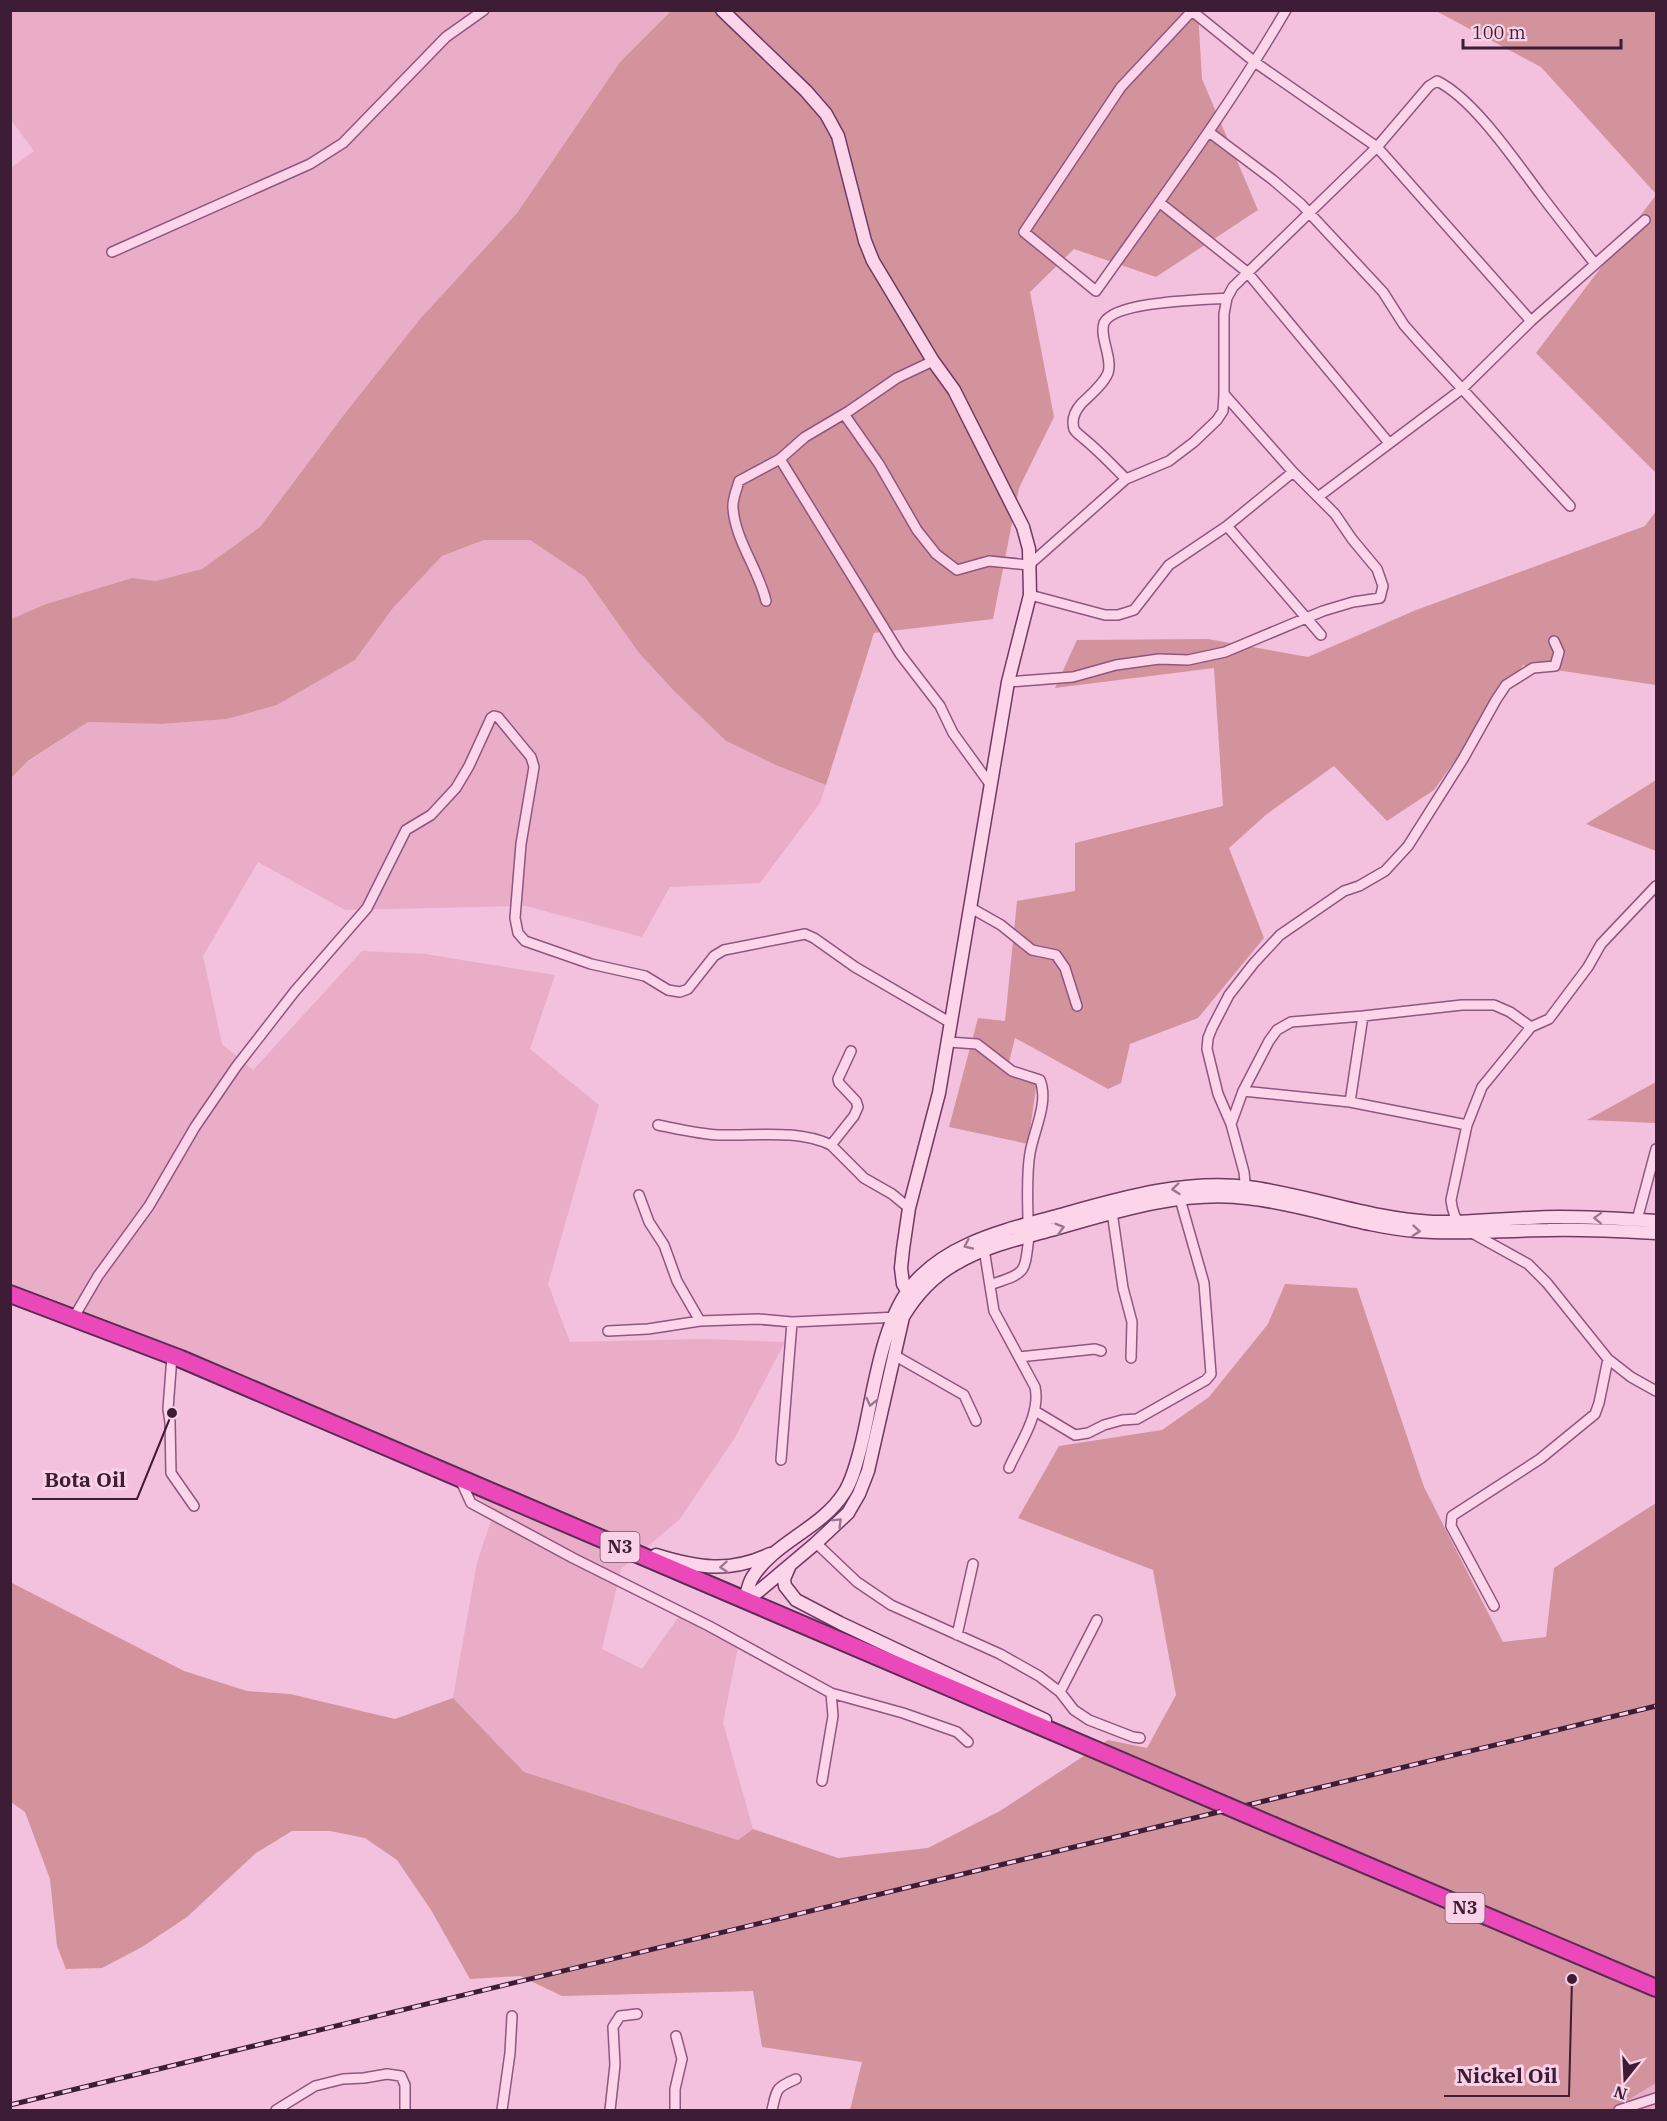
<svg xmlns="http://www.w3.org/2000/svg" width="1667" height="2121" viewBox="0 0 1667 2121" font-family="'IBM Plex Serif',serif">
<rect width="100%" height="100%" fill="#f3c1dd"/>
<path fill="#e9adc7" d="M 11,11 L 671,11 L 620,62 L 517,213 L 420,319 L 346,412 L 260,527 L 202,569 L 156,581 L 132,578 L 46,604 L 11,619 L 11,168 L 34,151 L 11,120 Z
M 484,540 L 530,540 L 585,577 L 639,653 L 675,692 L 726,741 L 778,766 L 826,785 L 820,803 L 760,883 L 670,887 L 642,937 L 526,906 L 345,910 L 258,862 L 203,956 L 222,1044 L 253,1070 L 362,951 L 425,954 L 555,975 L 530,1049 L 599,1105 L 548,1284 L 570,1342 L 706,1339 L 785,1342 L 734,1439 L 679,1520 L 621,1569 L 602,1649 L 642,1669 L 684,1609 L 740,1637 L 723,1723 L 753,1829 L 738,1840 L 524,1772 L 453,1698 L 477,1562 L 495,1509 L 353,1423 L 69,1307 L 11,1286 L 10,778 L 28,762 L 88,722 L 161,724 L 227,719 L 277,705 L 355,660 L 393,608 L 442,556 Z
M 1656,2083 L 1656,2110 L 1612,2110 Z"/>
<path fill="#d2939c" d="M 671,11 L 1198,11 L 1202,79 L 1258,210 L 1156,277 L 1074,249 L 1030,292 L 1054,417 L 1019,488 L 993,619 L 874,633 L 826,785 L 778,766 L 726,741 L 675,692 L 639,653 L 585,577 L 530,540 L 484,540 L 442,556 L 393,608 L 355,660 L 277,705 L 227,719 L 161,724 L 88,722 L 28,761 L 11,778 L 11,619 L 46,604 L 132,578 L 156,581 L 202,569 L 260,527 L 346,412 L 420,319 L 517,213 L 620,62 Z
M 1436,11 L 1656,11 L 1656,194 L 1541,67 Z
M 1656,195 L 1656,473 L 1536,353 Z
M 1656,511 L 1656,685 L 1523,665 L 1434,790 L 1387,821 L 1334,766 L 1267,814 L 1229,848 L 1264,938 L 1198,1018 L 1130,1044 L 1121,1083 L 1108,1089 L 1015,1038 L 1006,1074 L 1037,1081 L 1028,1144 L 949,1127 L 978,1018 L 1005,1021 L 1017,901 L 1075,891 L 1075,843 L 1223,806 L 1214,668 L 1055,688 L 1077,640 L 1208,639 L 1308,657 L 1416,610 L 1645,526 Z
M 1656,780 L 1656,851 L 1586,824 Z
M 1656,1082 L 1656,1123 L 1587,1120 Z
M 1285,1284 L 1357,1288 L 1424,1487 L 1503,1642 L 1546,1637 L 1554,1568 L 1656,1503 L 1656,2083 L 1612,2110 L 850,2110 L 862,2062 L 762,2047 L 753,1991 L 562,1996 L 520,1976 L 470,1979 L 431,1910 L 397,1860 L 365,1838 L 330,1831 L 292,1831 L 256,1853 L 187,1917 L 142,1947 L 102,1968 L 66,1969 L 57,1946 L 50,1879 L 25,1812 L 11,1802 L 10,1582 L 184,1671 L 247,1691 L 290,1694 L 395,1719 L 453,1698 L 524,1772 L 738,1840 L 753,1829 L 838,1858 L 928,1848 L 1000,1811 L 1108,1740 L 1147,1748 L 1176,1695 L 1153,1570 L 1018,1518 L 1059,1446 L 1162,1430 L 1209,1397 L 1268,1324 Z"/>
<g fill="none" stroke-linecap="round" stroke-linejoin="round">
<g stroke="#8f567f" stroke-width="12">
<path id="street" d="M 1286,10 C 1229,108 1161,199 1096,291 L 1024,232 L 1121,87 L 1192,11 L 1256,63 L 1377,147 L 1531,321
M 1209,132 L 1273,180 L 1301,204 L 1383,292 L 1404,325 L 1419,342 L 1570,506
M 1159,202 L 1247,272 L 1389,443
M 112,252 L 310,164 L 343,143 L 446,37 L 484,10
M 933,361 L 897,378 L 849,411 L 805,437 L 780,459 L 900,654 L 940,706 L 953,733 L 990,784
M 1224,394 L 1293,472
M 844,414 L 879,464 L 917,530 L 936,554 L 957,570 L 989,561 L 1029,565 L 1126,479 L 1169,461 L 1194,442 L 1217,420 L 1223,411 L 1224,394 L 1224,314 L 1227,298 L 1233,287 L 1377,147 L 1429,86 L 1437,81 C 1474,99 1516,162 1541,195 C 1559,219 1577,241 1595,264
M 1126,479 C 1112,465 1099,451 1083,438 C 1080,435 1076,433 1074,429 C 1071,419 1075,411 1081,404 C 1090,395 1103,385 1108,373 C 1113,358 1099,337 1104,323 C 1114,301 1203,300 1227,298
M 1227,526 L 1321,635
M 1030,595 L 1105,615 L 1118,615 L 1134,610 L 1169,565 L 1227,526 L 1293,472 L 1318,497 L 1462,389 L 1531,321 L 1645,220
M 766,601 C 759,570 735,540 733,508 C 732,500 737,489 739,481 L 780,459
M 1008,682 L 1073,677 L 1116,665 L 1159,659 L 1188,660 L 1225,652 L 1323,611 L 1353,602 L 1380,598 L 1383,586 L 1377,569 L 1352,539 L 1335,514 L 1318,497
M 971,908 L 1001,925 L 1032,950 L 1056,955 L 1065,968 L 1077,1006
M 948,1042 L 977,1044 L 1012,1071 L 1040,1080 C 1049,1102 1034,1130 1030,1153 C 1026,1176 1028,1201 1028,1224
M 1243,1091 L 1350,1102 L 1467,1125
M 1350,1102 L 1363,1016
M 1231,1124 L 1243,1091 L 1269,1041 L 1277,1030 L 1291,1022 L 1363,1016 L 1462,1005 L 1494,1005 L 1510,1012 L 1531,1027
M 658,1125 C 678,1129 698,1134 719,1135 C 755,1136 797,1129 831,1145 L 864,1178 L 892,1194 L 909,1208
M 831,1145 L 854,1116 L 858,1107 L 856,1101 L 839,1083 L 838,1079 L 851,1051
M 1246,1192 L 1244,1172 L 1231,1124 L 1218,1094 L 1207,1049 L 1208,1038 L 1212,1028 L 1229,995 L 1254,963 L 1280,935 L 1344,891 L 1359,886 L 1385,871 L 1408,846 L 1463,759 L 1496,700 L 1506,685 L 1533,668 L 1555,666 L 1559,652 L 1554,641
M 639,1195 L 649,1222 L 664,1245 L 677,1281 L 700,1321 L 758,1319 L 792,1322 L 898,1317
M 1112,1212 L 1123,1288 L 1132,1322 L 1131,1358
M 1637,1220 L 1656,1149
M 1461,1225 C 1454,1218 1452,1209 1451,1200 L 1467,1125 L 1482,1087 L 1531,1027 L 1549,1019 L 1588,967 L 1601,944 L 1656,886
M 1472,1233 L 1528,1264 L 1547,1283 L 1608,1359 L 1631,1377 L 1656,1391
M 984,1249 L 994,1311 L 1035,1387 C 1041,1414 1020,1443 1009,1468
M 990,1285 C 1027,1272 1024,1275 1029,1237
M 74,1317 L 98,1276 L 149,1206 L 195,1127 L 236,1067 L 295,991 L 367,908 L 406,830 L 431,815 L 456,788 L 469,766 L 491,718 L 494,716 L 498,717 L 531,757 L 534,767 L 521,844 L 515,918 L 518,933 L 525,941 L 591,964 L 645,976 L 668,990 L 680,992 L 688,989 L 714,956 L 724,950 L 805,934 L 814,938 L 855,967 L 951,1023
M 608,1331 L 648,1329 L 700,1321
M 894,1355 L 964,1395 L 976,1421
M 172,1356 L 168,1409 L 170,1422 L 171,1473 L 194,1506
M 1019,1357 L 1095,1349 L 1101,1351
M 1035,1411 L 1075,1435 L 1088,1433 L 1104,1425 L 1122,1420 L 1137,1419 L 1206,1380 L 1211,1374 L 1204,1283 L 1180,1199
M 781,1460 L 792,1322
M 460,1479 L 471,1503 L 573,1558 L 709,1626 L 831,1693 L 833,1716 L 822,1781
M 816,1543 L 857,1582 L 891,1605 L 1000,1654 L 1039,1676 L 1060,1692 L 1074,1710 L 1089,1720 L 1133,1737 L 1140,1738
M 1494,1606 L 1451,1526 L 1452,1516 L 1540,1459 L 1595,1414 L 1599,1403 L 1608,1359
M 957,1635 L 973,1564
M 1060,1692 L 1097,1620
M 831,1693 L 903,1713 L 957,1732 L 968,1742
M 276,2110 L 315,2086 L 343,2079 L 364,2078 L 387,2074 L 401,2076 L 405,2085 L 405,2110
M 502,2110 L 510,2053 L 512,2016
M 610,2110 L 615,2065 L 613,2027 L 620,2016 L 637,2014
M 675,2110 L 675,2089 L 682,2059 L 676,2036
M 772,2110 C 777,2089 775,2088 796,2079
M 1619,2110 L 1656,2098"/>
</g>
<g stroke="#703963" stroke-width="15">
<path id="secondary" d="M 722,10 L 806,91 L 826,114 L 838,136 L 865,241 L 873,261 L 933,361 L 954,390 L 1023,527 L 1029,549 L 1030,595 L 1008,682 L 939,1093 L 909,1208 L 903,1249 L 901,1268 L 903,1284 L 913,1300
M 656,1555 C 697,1568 730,1573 770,1554
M 790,1565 L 784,1579 L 785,1586 L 796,1600 L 840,1623 L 1045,1720
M 745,1600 C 747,1593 748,1585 752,1578 C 774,1542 821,1529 844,1493 C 852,1481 856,1465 860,1450 C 873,1401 880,1321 914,1283 C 929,1266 949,1253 969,1244 C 997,1231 1028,1224 1057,1216 C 1118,1199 1183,1179 1248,1187 C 1310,1195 1370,1219 1433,1222 C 1475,1223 1517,1217 1559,1217 C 1592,1217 1624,1219 1656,1221
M 745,1600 L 759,1591 L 816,1543 L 848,1513 L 859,1494 L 868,1471 L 903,1317 C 916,1295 935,1275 957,1263 C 986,1246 1019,1239 1051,1230 C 1114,1212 1181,1190 1247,1198 C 1304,1204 1358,1226 1416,1231 C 1460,1235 1504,1230 1548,1230 C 1584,1229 1620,1231 1656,1233"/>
</g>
<g stroke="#5c2b52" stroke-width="20">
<path id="highway" d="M 10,1294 L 181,1359 L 1227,1806
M 1274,1826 L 1656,1988"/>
</g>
<use href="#street" stroke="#fcd5eb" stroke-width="9"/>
<use href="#secondary" stroke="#fcd5eb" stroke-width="12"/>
<use href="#highway" stroke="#eb48ba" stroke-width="16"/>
<g stroke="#3d1c35" stroke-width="5">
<path id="rail" d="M 10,2105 L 1656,1706"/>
</g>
<use href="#rail" stroke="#f9d2e7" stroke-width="3" stroke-dasharray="9" stroke-linecap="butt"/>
<g stroke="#5c2b52" stroke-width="20" stroke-linecap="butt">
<path id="highway-bridge" d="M 1227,1806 L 1274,1826"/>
</g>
<use href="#highway-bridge" stroke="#eb48ba" stroke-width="16"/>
</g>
<defs><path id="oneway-chevron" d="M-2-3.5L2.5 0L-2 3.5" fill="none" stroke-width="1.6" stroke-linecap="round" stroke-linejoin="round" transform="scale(1.5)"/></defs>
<g stroke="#9c7890">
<use href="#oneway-chevron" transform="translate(1176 1189) rotate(174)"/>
<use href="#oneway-chevron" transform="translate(1598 1218) rotate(-178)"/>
<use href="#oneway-chevron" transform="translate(1060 1228) rotate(-16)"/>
<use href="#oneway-chevron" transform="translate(1416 1231) rotate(5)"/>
<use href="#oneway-chevron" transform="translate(968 1245) rotate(155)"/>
<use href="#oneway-chevron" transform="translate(871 1402) rotate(103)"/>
<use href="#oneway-chevron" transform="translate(838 1522) rotate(-45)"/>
<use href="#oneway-chevron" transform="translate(724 1567) rotate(175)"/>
</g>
<g text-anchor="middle" stroke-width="6" stroke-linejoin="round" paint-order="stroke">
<g fill="#f9d2e7" stroke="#75536a" stroke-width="1.5">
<rect x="600.5" y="1532" width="39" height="30" rx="4.5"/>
<rect x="1445.5" y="1893" width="39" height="30" rx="4.5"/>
</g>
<g font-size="18" font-weight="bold" fill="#3d1c35">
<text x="620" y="1553">N3</text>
<text x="1465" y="1914">N3</text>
</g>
</g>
<path fill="none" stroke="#3d1c35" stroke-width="2" d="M172 1413L137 1499H32M1572 1979L1569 2096H1444"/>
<g fill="#3d1c35" stroke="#f9d2e7" stroke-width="2">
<circle cx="172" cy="1413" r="6"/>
<circle cx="1572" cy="1979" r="6"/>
</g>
<g font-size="21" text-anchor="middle" font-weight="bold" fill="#3d1c35" stroke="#f9d2e7" stroke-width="6" stroke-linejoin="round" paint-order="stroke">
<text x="85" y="1487">Bota Oil</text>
<text x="1507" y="2083">Nickel Oil</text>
</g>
<rect width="1667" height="2121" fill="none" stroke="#3d1c35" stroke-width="24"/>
<g transform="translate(1625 2079) rotate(198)" stroke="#f9d2e7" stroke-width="4.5" paint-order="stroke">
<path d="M0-4.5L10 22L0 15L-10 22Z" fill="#3d1c35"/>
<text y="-9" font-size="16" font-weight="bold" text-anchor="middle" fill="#3d1c35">N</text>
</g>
<path d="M1463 39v9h158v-9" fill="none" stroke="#3d1c35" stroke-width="3"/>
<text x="1472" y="39" font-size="18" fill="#3d1c35" stroke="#f9d2e7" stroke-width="4.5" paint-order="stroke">100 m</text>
</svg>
